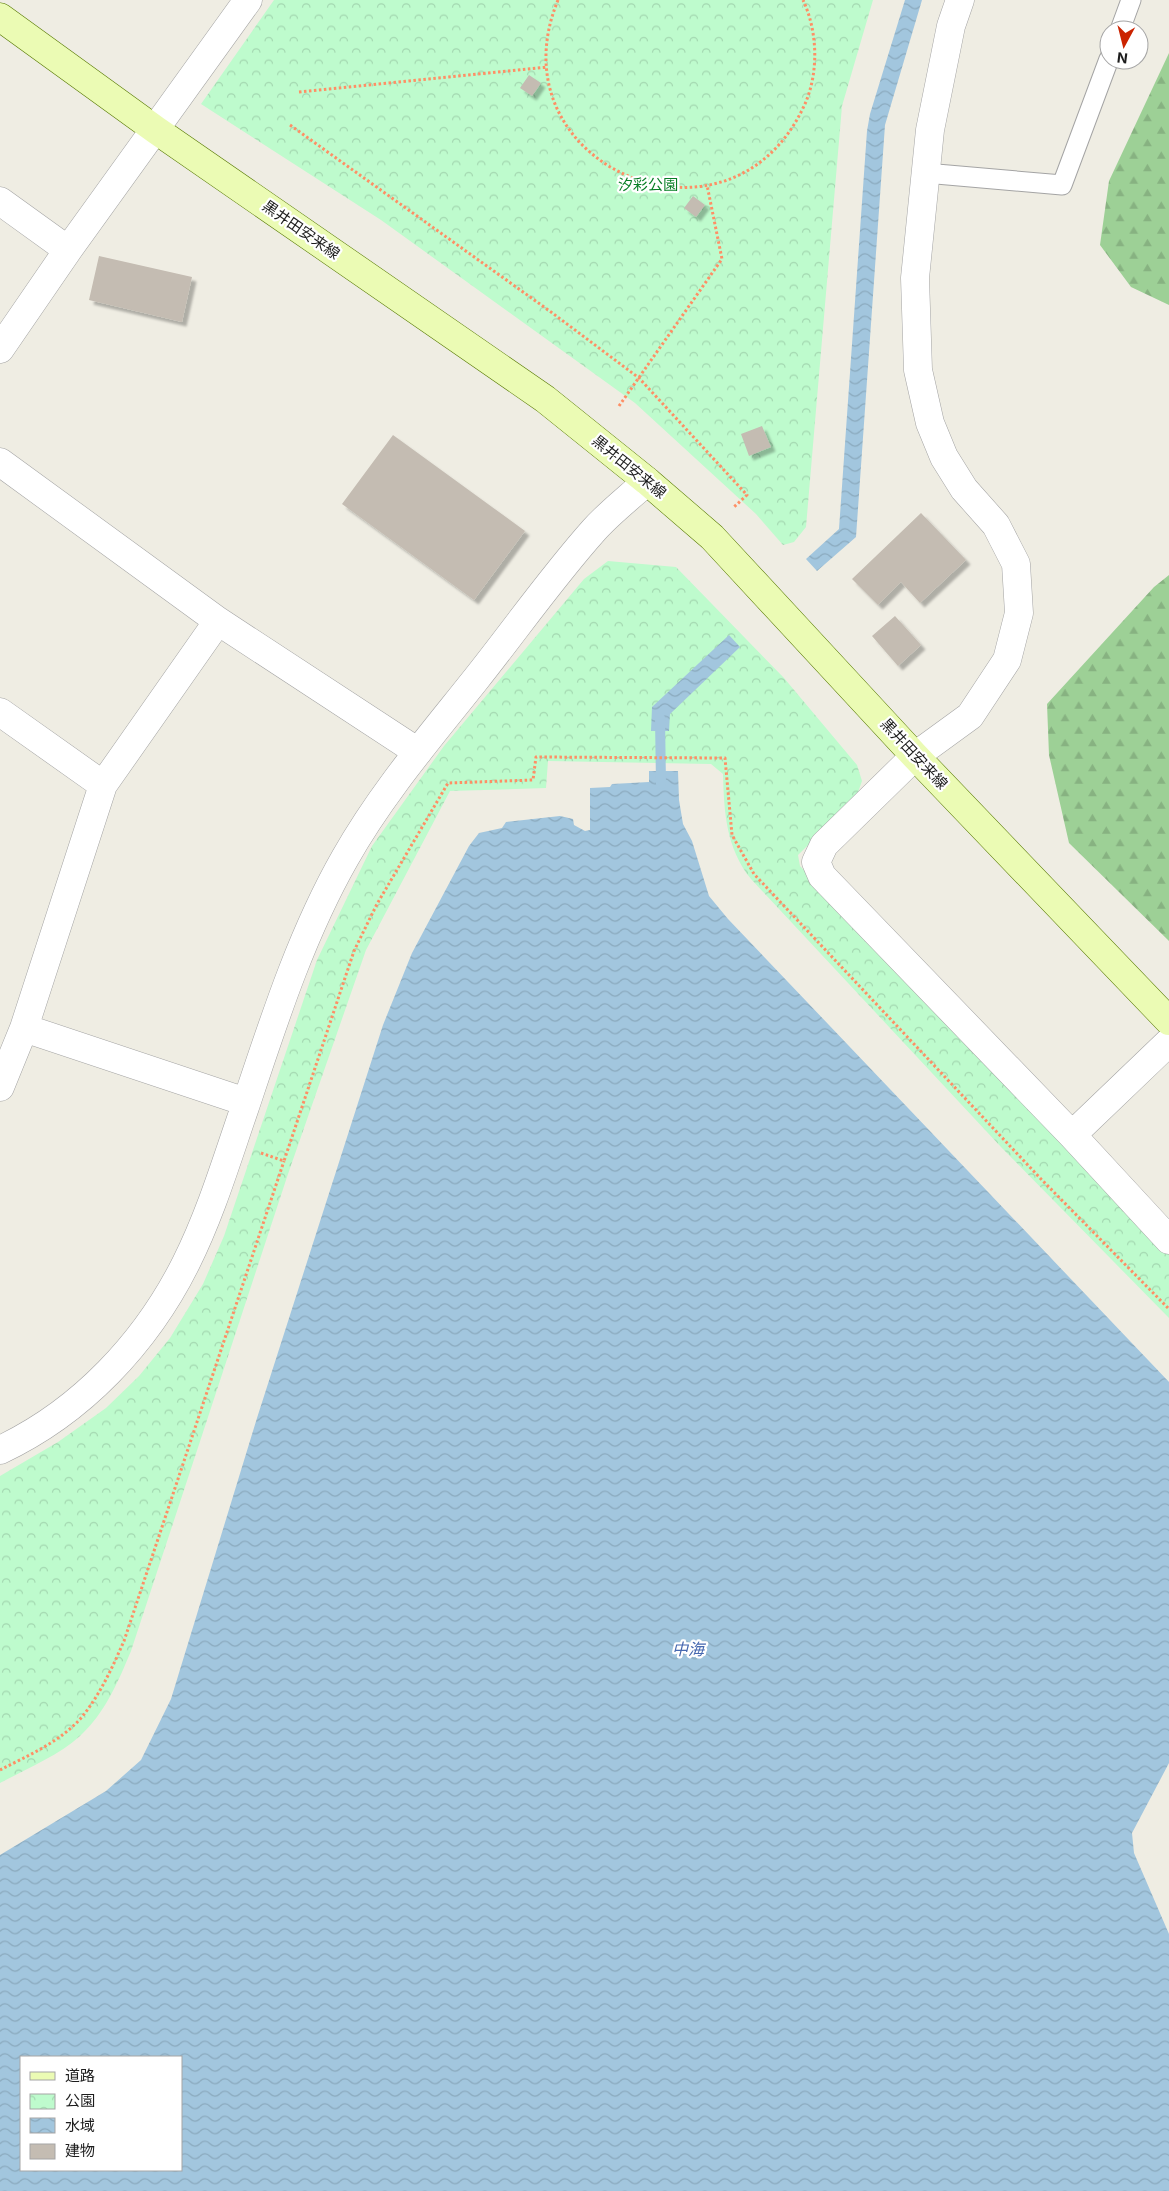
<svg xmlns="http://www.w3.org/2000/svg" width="1169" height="2191" viewBox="0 0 1169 2191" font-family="Inter,'Noto Sans JP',sans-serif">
<defs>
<pattern id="forest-firs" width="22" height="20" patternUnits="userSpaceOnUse" patternTransform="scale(1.25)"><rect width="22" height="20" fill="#9dd096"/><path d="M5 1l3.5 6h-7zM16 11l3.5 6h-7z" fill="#87b281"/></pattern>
<pattern id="park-crowns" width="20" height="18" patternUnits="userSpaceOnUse" patternTransform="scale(1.25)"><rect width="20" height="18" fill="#befbcd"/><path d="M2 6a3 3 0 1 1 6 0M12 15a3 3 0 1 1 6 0" fill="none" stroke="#a3d7b0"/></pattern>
<pattern id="water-waves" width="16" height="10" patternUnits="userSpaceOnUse" patternTransform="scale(1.25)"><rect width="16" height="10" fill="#a2c6de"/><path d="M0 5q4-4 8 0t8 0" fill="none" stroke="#8baabe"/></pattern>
<filter id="shadow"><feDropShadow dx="4.5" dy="4.5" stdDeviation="1" flood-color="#0004"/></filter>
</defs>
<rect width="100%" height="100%" fill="#efede3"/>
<path fill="url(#forest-firs)" d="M 1169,53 L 1169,305 L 1131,287 L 1100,245 L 1109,181 Z
M 1169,575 L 1169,941 L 1069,843 L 1049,755 L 1047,704 L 1154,587 Z"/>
<path fill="url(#park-crowns)" d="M 274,0 L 873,0 L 842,106 L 806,527 L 794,542 L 783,545 L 756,514 L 635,403 L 381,220 L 201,104 Z
M 608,561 L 676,567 L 784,678 L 857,765 L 862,781 L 856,798 L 798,855 L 800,866 L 1169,1252 L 1169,1318 L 1001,1147 L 751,879 C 726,848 724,812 723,774 L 711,764 L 548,761 L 546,788 L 450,791 L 366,950 L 288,1174 L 131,1651 C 118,1682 105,1713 80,1736 C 58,1756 26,1769 0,1783 L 0,1476 L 58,1442 L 106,1408 L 139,1376 L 170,1338 L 203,1284 L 224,1236 L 317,960 L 372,846 L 444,746 L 584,579 Z"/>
<path fill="url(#water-waves)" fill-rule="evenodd" d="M 905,0 L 922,0 L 885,125 L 856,537 L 817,571 L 806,559 L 839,529 L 867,131 L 870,114 Z
M 729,635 L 740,647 L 670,714 L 669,731 L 651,731 L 652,707 Z
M 649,771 L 678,771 L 679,800 L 683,824 L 692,841 L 709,896 L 728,919 L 1169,1382 L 1169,1763 L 1132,1833 L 1134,1853 L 1169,1934 L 1169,2191 L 0,2191 L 0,1855 L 106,1791 L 141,1760 L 171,1699 L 257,1418 L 383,1025 L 412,953 L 469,846 L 479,833 L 502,828 L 506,822 L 560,816 L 573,819 L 574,825 L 585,831 L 590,830 L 590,788 L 610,787 L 612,784 L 649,782 ZM 181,2057 L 181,2170 L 21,2170 L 21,2057 Z"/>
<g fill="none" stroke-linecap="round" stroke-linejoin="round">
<path stroke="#a2c6de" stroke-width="10" d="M 660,718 L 661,784"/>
</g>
<path fill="#c4bcb2" filter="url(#shadow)" d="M 529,75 L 541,83 L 532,96 L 520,88 Z
M 693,196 L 705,205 L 696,217 L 684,208 Z
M 99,256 L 192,277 L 182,322 L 89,300 Z
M 762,426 L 771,447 L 749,456 L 741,434 Z
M 393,435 L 525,531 L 474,600 L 342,504 Z
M 921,513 L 966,560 L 920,603 L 901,582 L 878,605 L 852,579 Z
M 895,616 L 921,645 L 898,666 L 872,636 Z"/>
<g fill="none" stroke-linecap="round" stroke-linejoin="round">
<g stroke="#a4a4a4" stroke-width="21">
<path id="service" d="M 1120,30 L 1131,0
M 925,173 L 1062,185 L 1109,59"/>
</g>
<g stroke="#a4a4a4" stroke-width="29">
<path id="minor" d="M 960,0 L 951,26 L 930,130 L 915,278 L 918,370 L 930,423 L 944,457 L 964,489 L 996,525 L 1016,564 L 1019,613 L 1007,660 L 970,716 L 915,756 L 824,845 L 816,862 L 822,876 L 1072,1135 L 1169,1240
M 0,201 L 68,250 L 248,0
M 0,349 L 68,250
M 0,462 L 218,621 L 418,752
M 0,712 L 103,785
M 24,1028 L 246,1102
M 0,1087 L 24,1028 L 103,785 L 218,621
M 1072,1135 L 1169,1042
M 0,1450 C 81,1412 146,1343 186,1263 C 211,1213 227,1159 245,1107 C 273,1023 301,935 345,858 C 381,794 430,737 476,679 C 515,630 552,577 594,530 C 610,512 630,497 647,481"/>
</g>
<g stroke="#567801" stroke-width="29">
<path id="secondary" d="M 0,17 L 156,130 L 545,399 L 647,481 L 712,537 L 915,756 L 1169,1021"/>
</g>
<path stroke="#fe8f65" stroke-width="3" stroke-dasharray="2.5 2.5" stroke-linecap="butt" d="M 558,0 C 490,165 729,268 804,106 C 819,74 818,32 803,0
M 299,92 L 547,67
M 290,125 L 551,312 L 639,378 L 747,495 L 734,507
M 619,406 L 722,259 L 707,185
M 261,1153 L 284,1161 L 354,951 L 377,904 L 448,783 L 533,780 L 536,757 L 725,758 L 732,835 L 754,874 L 1041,1179 L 1169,1309
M 0,1770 C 27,1756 60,1742 81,1718 C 100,1695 112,1668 124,1641 L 284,1161"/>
<use href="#service" stroke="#fff" stroke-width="19"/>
<use href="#minor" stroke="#fff" stroke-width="28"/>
<use href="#secondary" stroke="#ebfbb4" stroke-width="28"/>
</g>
<g text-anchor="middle" stroke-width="4.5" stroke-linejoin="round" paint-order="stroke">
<g font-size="15" fill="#087f26" stroke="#fff">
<text x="648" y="190">汐彩公園</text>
</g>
<g font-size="15" fill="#1d1d1d" stroke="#fff">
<text transform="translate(301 230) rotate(35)" y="5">黒井田安来線</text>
<text transform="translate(629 467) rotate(39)" y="5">黒井田安来線</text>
<text transform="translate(914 754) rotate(47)" y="5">黒井田安来線</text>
</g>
<g font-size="16" font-style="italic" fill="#4769b0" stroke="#fff">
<text x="688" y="1655">中海</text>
</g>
</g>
<rect x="20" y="2056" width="162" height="115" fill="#ffffff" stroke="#a5a5a5"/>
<rect x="30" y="2072" width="25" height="8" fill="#ebfbb4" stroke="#a5a5a5"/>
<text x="65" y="2081" font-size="15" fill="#1d1d1d">道路</text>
<rect x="30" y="2094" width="25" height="15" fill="url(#park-crowns)" stroke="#a5a5a5"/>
<text x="65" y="2106" font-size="15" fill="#1d1d1d">公園</text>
<rect x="30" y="2118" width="25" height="15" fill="url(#water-waves)" stroke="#a5a5a5"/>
<text x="65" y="2131" font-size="15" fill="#1d1d1d">水域</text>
<rect x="30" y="2144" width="25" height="15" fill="#c4bcb2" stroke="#a5a5a5"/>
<text x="65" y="2156" font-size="15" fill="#1d1d1d">建物</text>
<g transform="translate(1124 45) rotate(187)"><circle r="24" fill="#ffffff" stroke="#a5a5a5"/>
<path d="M0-4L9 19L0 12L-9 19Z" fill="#cb2300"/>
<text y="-8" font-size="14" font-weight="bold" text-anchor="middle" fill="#1d1d1d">N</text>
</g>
</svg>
